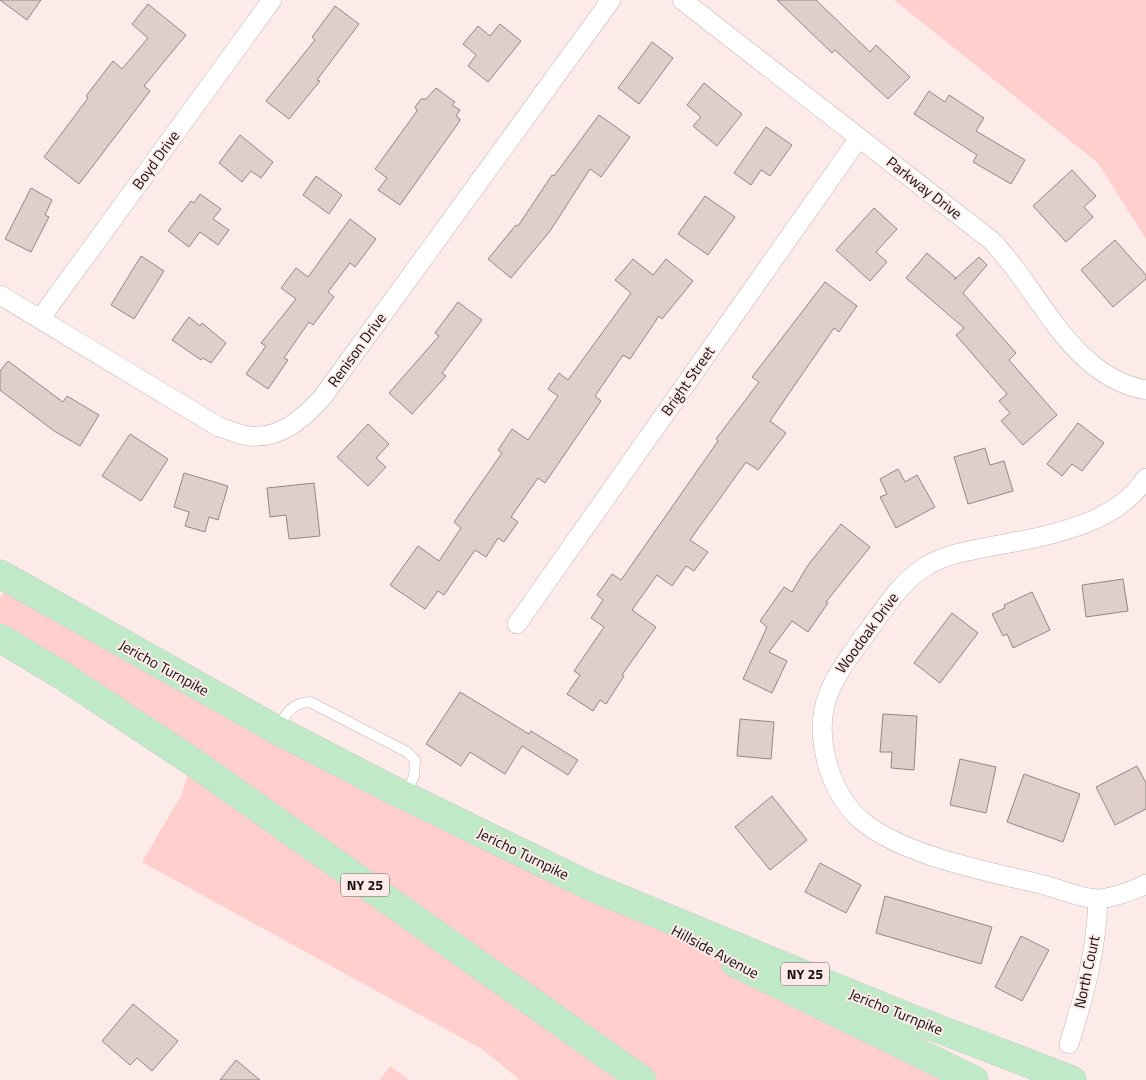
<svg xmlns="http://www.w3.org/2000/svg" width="1146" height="1080" viewBox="0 0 1146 1080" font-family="'Titillium Web',sans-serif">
<rect width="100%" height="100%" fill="#fcebe9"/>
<path fill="#fecfcc" d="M 894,0 L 1146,0 L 1146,239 L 1098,163 Z
M 11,581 L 762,977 L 974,1080 L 520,1080 L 482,1049 L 142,862 L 181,796 L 192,762 L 0,638 L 0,598 Z
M 390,1066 L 409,1080 L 380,1080 Z"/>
<path fill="#dfcecc" stroke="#958685" d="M 0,0 L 41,0 L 27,20 Z
M 777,0 L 816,0 L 870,52 L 876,45 L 910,77 L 888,99 L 835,50 L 832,53 Z
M 148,4 L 186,35 L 144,86 L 150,91 L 79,184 L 44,157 L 88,98 L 86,96 L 113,61 L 122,69 L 148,38 L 132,24 Z
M 335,6 L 359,24 L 317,80 L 320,81 L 289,119 L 266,101 L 315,40 L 312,37 Z
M 500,24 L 521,41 L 488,82 L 468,66 L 476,55 L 463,44 L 478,26 L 490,36 Z
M 652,42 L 673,58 L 639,104 L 618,88 Z
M 704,83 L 742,114 L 717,146 L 693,126 L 701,117 L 687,105 Z
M 436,88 L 455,102 L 452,105 L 460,110 L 456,116 L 460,119 L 459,122 L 400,205 L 378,190 L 387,178 L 375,169 L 417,111 L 415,107 L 421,99 L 426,99 Z
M 929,91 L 945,102 L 949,95 L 984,118 L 976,131 L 1025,160 L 1011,184 L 973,162 L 977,155 L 914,114 Z
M 599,115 L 630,137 L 601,177 L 590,169 L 550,231 L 511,278 L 488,259 L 516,225 L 518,226 L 552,175 L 554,176 Z
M 766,127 L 792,145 L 770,176 L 761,170 L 751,185 L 734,173 Z
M 240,135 L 273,162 L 261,178 L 251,171 L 242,182 L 219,163 Z
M 1072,170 L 1096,196 L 1084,207 L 1093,217 L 1066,242 L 1033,206 Z
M 316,176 L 342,195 L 329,214 L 303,195 Z
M 31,188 L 52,200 L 45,215 L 49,217 L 31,252 L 5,239 Z
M 200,194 L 221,209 L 213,219 L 229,230 L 218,245 L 200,232 L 189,247 L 168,231 L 191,201 L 194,203 Z
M 705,196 L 735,217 L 708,255 L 678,234 Z
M 874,208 L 897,229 L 876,252 L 887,262 L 870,281 L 836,250 Z
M 350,219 L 376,239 L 355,267 L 350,263 L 328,292 L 334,297 L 313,325 L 309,322 L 284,358 L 288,360 L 268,389 L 246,374 L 266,346 L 261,343 L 296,299 L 281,288 L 296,268 L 308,277 Z
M 1115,240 L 1146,275 L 1146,279 L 1113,307 L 1081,270 Z
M 927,253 L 956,278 L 954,280 L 979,257 L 987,265 L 963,293 L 1016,353 L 1009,360 L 1057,415 L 1023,445 L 1001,421 L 1010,413 L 999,401 L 1007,394 L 956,335 L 964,328 L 906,278 Z
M 141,256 L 164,271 L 134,319 L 111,305 Z
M 633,259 L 653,275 L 666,259 L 693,281 L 662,319 L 659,316 L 630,359 L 623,355 L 595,396 L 601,401 L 545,483 L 538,478 L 511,517 L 518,522 L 504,542 L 498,538 L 486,557 L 475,550 L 444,595 L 438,591 L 425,609 L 390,585 L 418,546 L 439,561 L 461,528 L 454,522 L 502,453 L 498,450 L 512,429 L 528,440 L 558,396 L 548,389 L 559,373 L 568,380 L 631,293 L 615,280 Z
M 825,282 L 857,306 L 839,332 L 834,328 L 770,421 L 786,433 L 758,470 L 746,462 L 690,540 L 708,552 L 694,571 L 686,566 L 672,586 L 657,575 L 632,610 L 656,627 L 622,675 L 624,676 L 606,704 L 600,700 L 593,711 L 567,694 L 580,675 L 574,671 L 604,627 L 591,618 L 603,600 L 597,595 L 612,574 L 621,580 L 718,441 L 716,439 L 759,382 L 752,377 Z
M 458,302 L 482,320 L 442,373 L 446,376 L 412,414 L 389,393 L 439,336 L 435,333 Z
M 189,317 L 200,326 L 202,323 L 226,343 L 211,363 L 203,358 L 201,360 L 172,340 Z
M 8,361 L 63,402 L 67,396 L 99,415 L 80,446 L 54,431 L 0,390 L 0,371 Z
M 1078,423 L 1104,443 L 1082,471 L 1072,464 L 1062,476 L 1047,464 Z
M 368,424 L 389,444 L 376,458 L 386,467 L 368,486 L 337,457 Z
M 130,434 L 168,459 L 141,501 L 102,476 Z
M 985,448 L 990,465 L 1004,461 L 1013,491 L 968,504 L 954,457 Z
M 898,469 L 905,482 L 917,475 L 935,507 L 896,528 L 880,497 L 887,494 L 880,479 Z
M 184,473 L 228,486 L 218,520 L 209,517 L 205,532 L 185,526 L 189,512 L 174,507 Z
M 314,483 L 320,536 L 289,539 L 286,515 L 270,517 L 267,488 Z
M 841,524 L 870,547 L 826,602 L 828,603 L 808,632 L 792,621 L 769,652 L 787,661 L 772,693 L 743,679 L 767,627 L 760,621 L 784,587 L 792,592 L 808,565 Z
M 1123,579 L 1128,611 L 1086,617 L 1082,585 Z
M 1032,592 L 1050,630 L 1013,648 L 1007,634 L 1003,636 L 992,614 L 1005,608 L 1004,605 Z
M 952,613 L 978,633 L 940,683 L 914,663 Z
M 460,692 L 529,734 L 531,731 L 578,760 L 568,775 L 522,746 L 505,774 L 470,752 L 461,766 L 426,744 Z
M 883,714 L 917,716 L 914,770 L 891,768 L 892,752 L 880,752 Z
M 740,719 L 774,722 L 771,759 L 737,756 Z
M 960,759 L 996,767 L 986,813 L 950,805 Z
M 1137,766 L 1146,783 L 1146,809 L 1115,825 L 1096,787 Z
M 1024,774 L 1080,794 L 1063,842 L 1007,822 Z
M 772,796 L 807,840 L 770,870 L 735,827 Z
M 820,863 L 861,885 L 846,913 L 805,892 Z
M 885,896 L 992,927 L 981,964 L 876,933 Z
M 1021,936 L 1049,950 L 1022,1001 L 995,987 Z
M 133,1004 L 178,1041 L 152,1071 L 137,1058 L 130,1065 L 102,1041 Z
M 236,1060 L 260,1080 L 220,1080 Z"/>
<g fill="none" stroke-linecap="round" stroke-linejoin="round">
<g stroke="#c5b4b3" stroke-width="11">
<path id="service" d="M 277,729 C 286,714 291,703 310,702 L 407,752 L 415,760 L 414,777 L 405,795"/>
</g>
<g stroke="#c5b4b3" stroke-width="20">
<path id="minor" d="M 682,0 L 992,241 C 1041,292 1070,376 1146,390
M 0,295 L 219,427 C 229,430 239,435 249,436 C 281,439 302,419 322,398 L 611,0
M 40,319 L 272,0
M 1146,478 C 1113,529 1037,537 983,548 C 962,552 941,556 923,568 C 898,585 883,611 865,635 C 849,658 830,680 824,709 C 817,746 832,796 862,821 C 906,857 988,871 1044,885 C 1059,889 1083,899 1098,899 C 1109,899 1135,890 1146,884
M 517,624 L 859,138
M 1069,1044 C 1085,993 1096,953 1098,899"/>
</g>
<g stroke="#d0cfcf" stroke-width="29">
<path id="primary" d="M 0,574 L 277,730 L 391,789 L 592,887 L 905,1016 L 1072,1080
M 0,638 L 63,676 L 193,762 L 642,1080
M 735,963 L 974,1080"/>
</g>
<use href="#service" stroke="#fff" stroke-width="10"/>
<use href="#minor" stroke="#fff" stroke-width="19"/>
<use href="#primary" stroke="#bfe9c7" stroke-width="28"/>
</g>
<g text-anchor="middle" stroke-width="4" stroke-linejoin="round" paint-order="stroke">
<g fill="#fcebe9" stroke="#5b5251" stroke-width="1">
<rect x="341" y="873.5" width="48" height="23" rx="4"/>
<rect x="781" y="962.5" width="48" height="23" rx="4"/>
</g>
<g font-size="14" font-weight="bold" fill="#161010">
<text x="365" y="890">NY 25</text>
<text x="805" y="979">NY 25</text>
</g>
<g font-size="15" fill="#161010" stroke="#fcebe9">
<text transform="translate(156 160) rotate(-54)" y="5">Boyd Drive</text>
<text transform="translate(924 188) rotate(38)" y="5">Parkway Drive</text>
<text transform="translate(357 350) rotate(-54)" y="5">Renison Drive</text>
<text transform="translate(688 381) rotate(-55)" y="5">Bright Street</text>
<text transform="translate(867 633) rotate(-54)" y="5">Woodoak Drive</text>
<text transform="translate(164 668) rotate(29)" y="5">Jericho Turnpike</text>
<text transform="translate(523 854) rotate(26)" y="5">Jericho Turnpike</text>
<text transform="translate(715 952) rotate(28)" y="5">Hillside Avenue</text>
<text transform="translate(1087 972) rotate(-78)" y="5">North Court</text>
<text transform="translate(896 1012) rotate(22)" y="5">Jericho Turnpike</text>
</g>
</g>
</svg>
